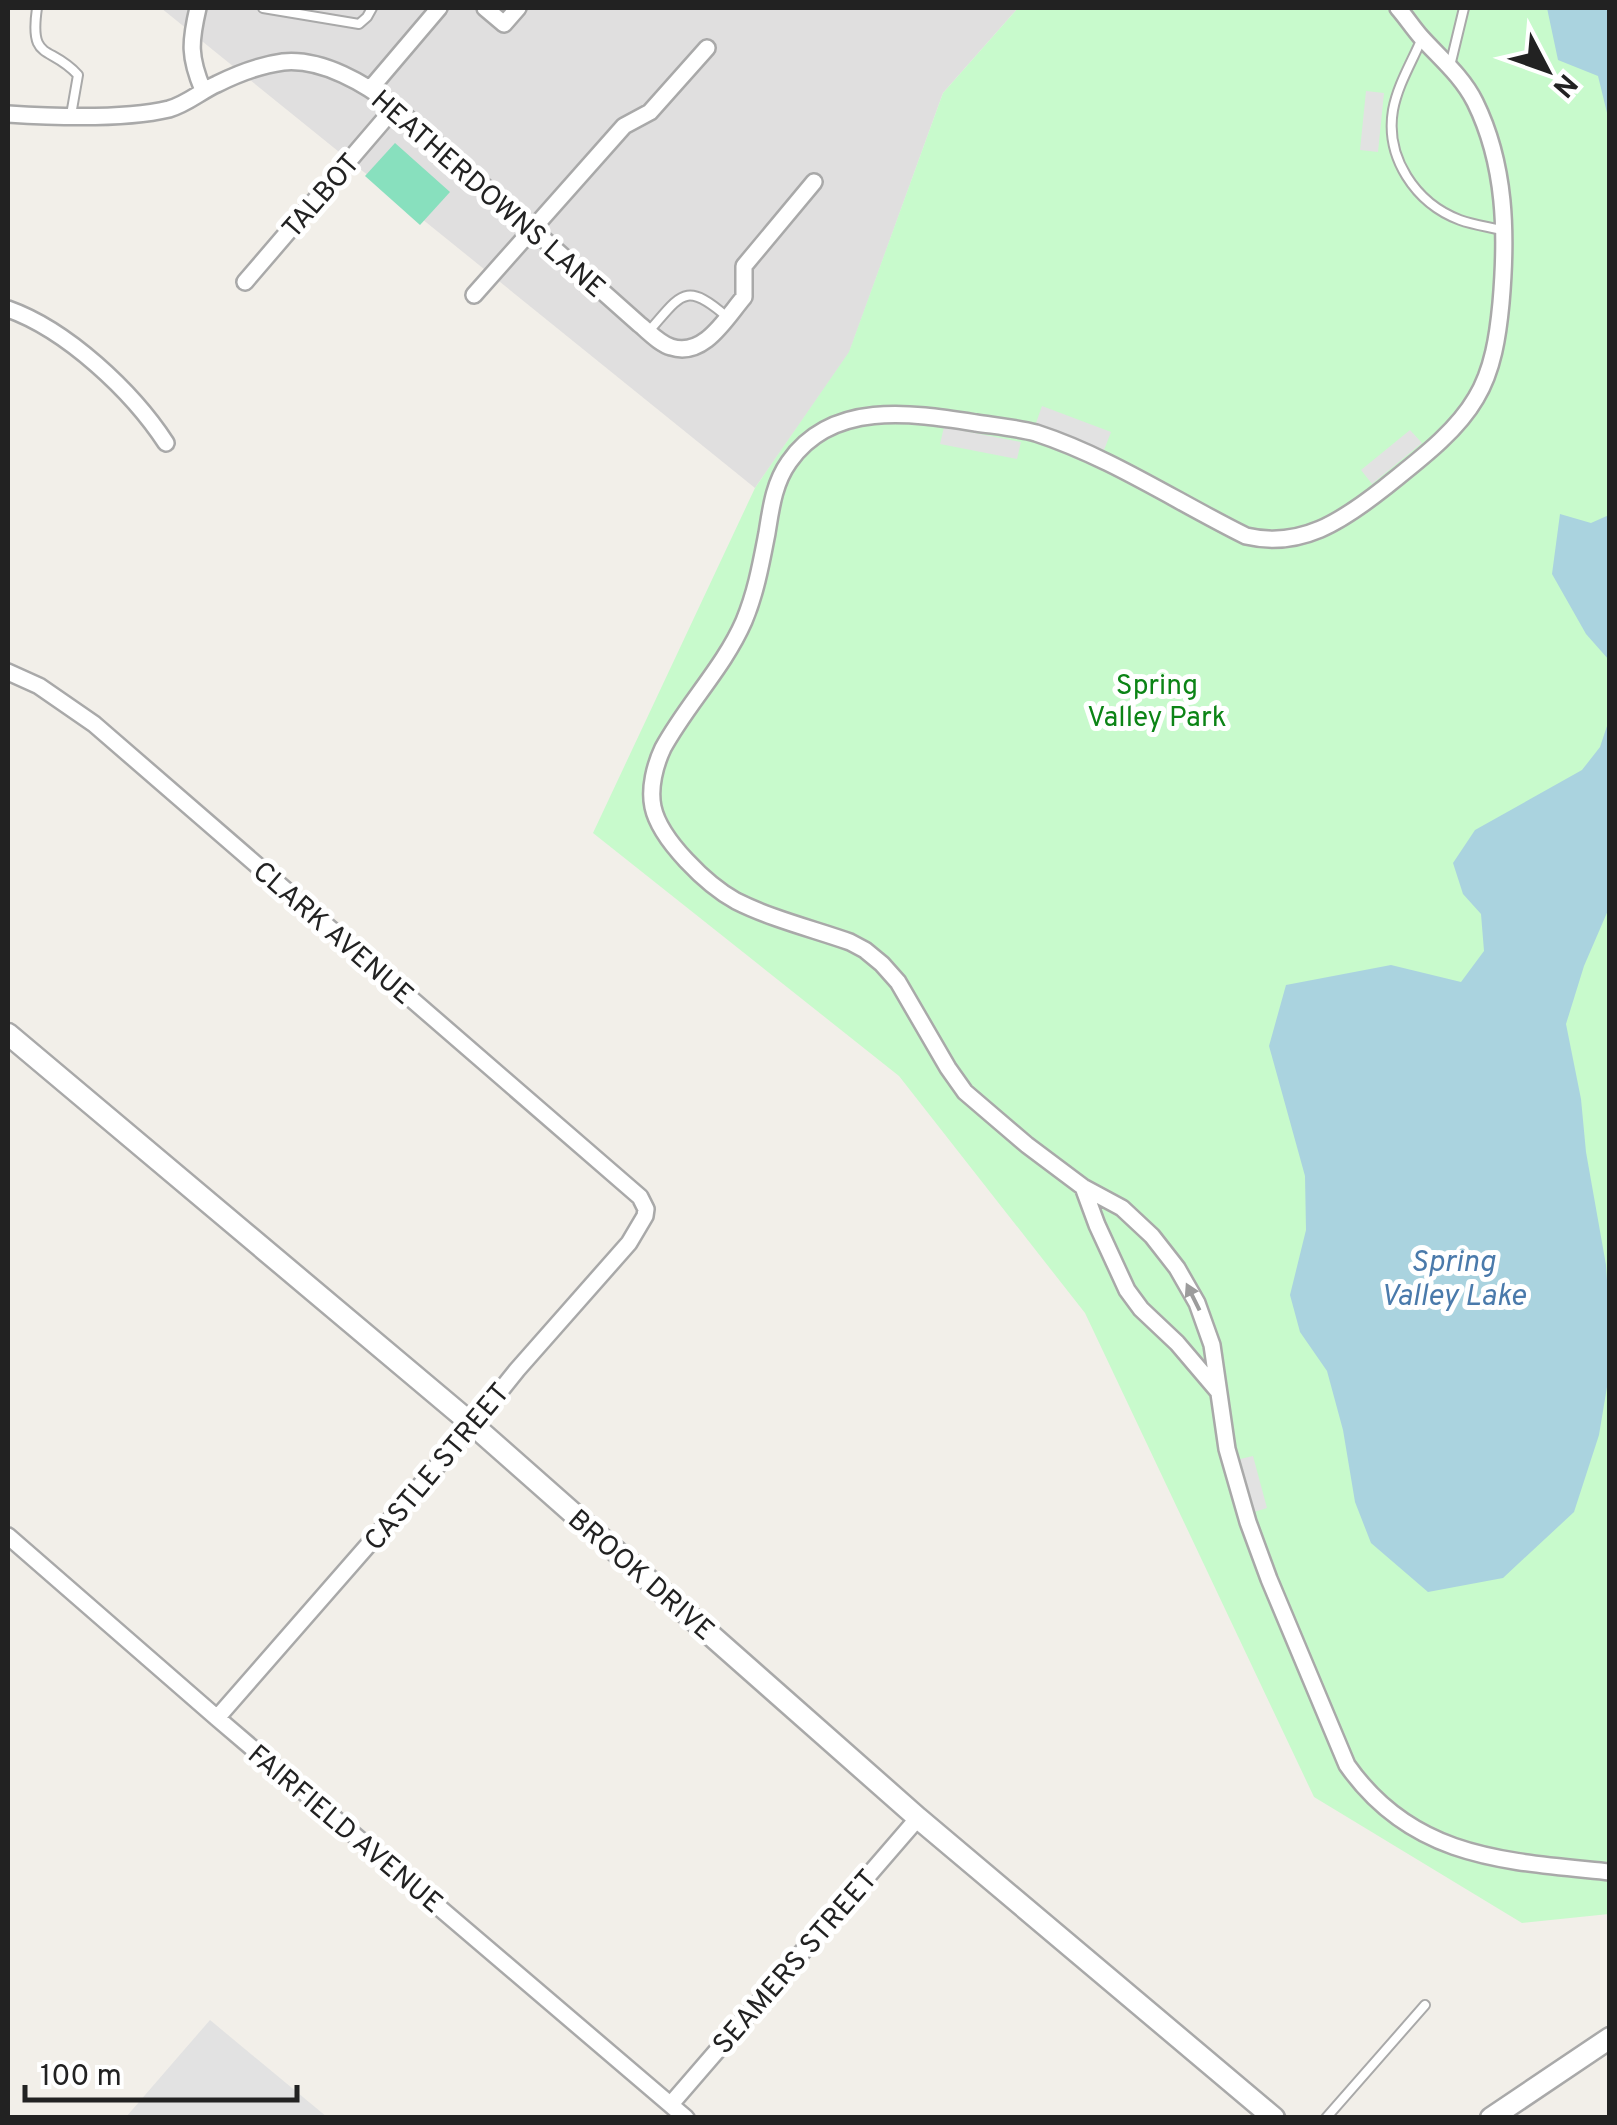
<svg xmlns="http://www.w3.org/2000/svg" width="1617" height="2125" viewBox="0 0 1617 2125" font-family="Overpass,sans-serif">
<rect width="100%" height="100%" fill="#f2efe9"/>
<path fill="#e0dfdf" d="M 161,8 L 1018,8 L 943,93 L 849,353 L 755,488 Z"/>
<path fill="#c8facc" d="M 1018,8 L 1609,8 L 1609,1914 L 1522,1923 L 1314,1797 L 1085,1313 L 899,1076 L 593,833 L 755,488 L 849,352 L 943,93 Z"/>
<path fill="#88e0be" d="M 395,143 L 450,192 L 420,225 L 365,176 Z"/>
<path fill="#e2e2e2" d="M 1366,91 L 1384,93 L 1378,152 L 1360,150 Z
M 1042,406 L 1111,432 L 1104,450 L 1036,423 Z
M 944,427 L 1021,442 L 1017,459 L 940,444 Z
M 1410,430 L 1422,443 L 1372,484 L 1361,470 Z
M 1253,1456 L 1267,1508 L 1254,1512 L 1240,1459 Z
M 210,2020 L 327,2117 L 126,2117 Z"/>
<path fill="#aad3df" d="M 1547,8 L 1609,8 L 1609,121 L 1598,76 L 1558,60 Z
M 1560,514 L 1591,523 L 1609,515 L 1609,660 L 1586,634 L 1552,574 Z
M 1609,720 L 1609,908 L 1584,966 L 1566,1024 L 1581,1099 L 1586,1152 L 1606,1265 L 1609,1310 L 1609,1375 L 1599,1435 L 1574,1512 L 1503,1578 L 1428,1592 L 1371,1543 L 1355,1502 L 1343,1430 L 1327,1371 L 1300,1332 L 1290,1295 L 1306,1230 L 1305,1176 L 1269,1046 L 1286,985 L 1391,965 L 1461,982 L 1484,951 L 1481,914 L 1463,894 L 1453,863 L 1475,830 L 1582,770 L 1600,747 Z"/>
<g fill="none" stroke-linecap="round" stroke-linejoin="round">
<g stroke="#a9a9a9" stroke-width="12">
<path id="service" d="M 37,8 C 29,63 50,44 78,75 L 71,115
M 263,8 L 359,24 L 367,17 L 372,8
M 1422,38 C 1412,62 1398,84 1393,110 C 1385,157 1415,203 1460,220 C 1474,225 1490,227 1505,231
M 1450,66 L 1464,8
M 649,331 C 681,295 685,280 727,317
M 1326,2118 L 1425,2005"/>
</g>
<g stroke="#a9a9a9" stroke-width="20">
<path id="minor" d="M 198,8 C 190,42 189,57 203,90
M 485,8 L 504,24 L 518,8
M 1398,8 C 1406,17 1413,28 1421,37 C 1440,58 1462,76 1475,102 C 1506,165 1507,234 1501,303 C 1498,335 1493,370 1476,398 C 1455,434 1416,462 1384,488 C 1342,521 1301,549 1246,536 C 1177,502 1110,457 1036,433 C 1017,428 996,426 976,423 C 912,413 832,400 789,462 C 774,483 771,508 767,533 C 761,564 756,592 744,621 C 724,667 687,704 663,748 C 655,765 649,788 653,807 C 660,840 707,885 736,901 C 772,919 813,929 850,942 L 865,950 L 882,964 L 898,982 L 948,1068 L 965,1092 L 1027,1145 L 1083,1187 L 1122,1208 L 1152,1236 L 1177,1268 L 1197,1303 L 1212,1345 L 1227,1449 L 1248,1522 L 1269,1579 L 1347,1765 C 1413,1859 1505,1861 1610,1872
M 371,88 L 439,8
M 8,114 C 55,117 123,120 169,109 C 187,104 201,91 217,84 C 237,74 261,65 283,62 C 322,58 366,84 395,107 L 639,324 C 649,332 660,344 671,347 C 704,358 726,318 744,297 L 744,266 L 814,182
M 245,282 L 395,107
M 474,295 L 624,126 L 650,112 L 707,48
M 8,309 C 67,330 132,391 166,443
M 8,672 L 39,686 L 94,724 L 640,1197 L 646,1209 L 645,1216 L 629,1243 L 517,1370 L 473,1425 L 217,1718
M 1083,1187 L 1097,1225 L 1127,1290 L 1141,1309 L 1177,1343 L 1217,1390
M 8,1536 L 217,1718 L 686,2118
M 671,2104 L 918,1818"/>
</g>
<g stroke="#a9a9a9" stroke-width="25">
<path id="tertiary" d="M 8,1034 L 473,1425 L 918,1818 L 1274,2118
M 1491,2118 L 1610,2038"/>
</g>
<use href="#service" stroke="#fff" stroke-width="8"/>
<use href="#minor" stroke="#fff" stroke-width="15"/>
<use href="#tertiary" stroke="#fff" stroke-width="20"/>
</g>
<defs><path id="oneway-solid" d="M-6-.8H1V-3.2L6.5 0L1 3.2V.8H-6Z" transform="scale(2.5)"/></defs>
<use fill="#9c9c9c" href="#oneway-solid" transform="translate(1193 1297) rotate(-116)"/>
<g text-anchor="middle" stroke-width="10" stroke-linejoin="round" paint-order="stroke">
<g font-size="28" fill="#222" stroke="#fff">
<text transform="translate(489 193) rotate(41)" y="10">HEATHERDOWNS LANE</text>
<text transform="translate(320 195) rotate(-49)" y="10">TALBOT</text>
<text transform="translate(334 932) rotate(41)" y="10">CLARK AVENUE</text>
<text transform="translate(436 1466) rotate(-50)" y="10">CASTLE STREET</text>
<text transform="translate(642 1574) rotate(41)" y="10">BROOK DRIVE</text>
<text transform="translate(346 1828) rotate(40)" y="10">FAIRFIELD AVENUE</text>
<text transform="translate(794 1961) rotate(-49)" y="10">SEAMERS STREET</text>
</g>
<g font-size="28" fill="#0c8416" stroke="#fff">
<text x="1157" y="694">Spring<tspan x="1157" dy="32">Valley Park</tspan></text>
</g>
<g font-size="30" font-style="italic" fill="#4a7aab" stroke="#fff">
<text x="1453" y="1271">Spring<tspan x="1453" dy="34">Valley Lake</tspan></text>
</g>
</g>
<rect width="1617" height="2125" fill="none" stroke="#222222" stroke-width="20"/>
<g transform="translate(1547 70) rotate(131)" stroke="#ffffff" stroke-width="8" paint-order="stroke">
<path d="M0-8L18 38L0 25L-18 38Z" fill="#222222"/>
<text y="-15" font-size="28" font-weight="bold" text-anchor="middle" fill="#222222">N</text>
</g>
<path d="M25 2085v15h272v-15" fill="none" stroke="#222222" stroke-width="5"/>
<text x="40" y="2085" font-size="30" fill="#222222" stroke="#ffffff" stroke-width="8" paint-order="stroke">100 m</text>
</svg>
